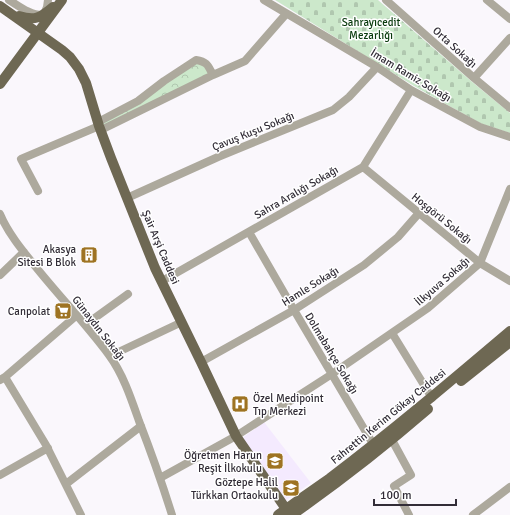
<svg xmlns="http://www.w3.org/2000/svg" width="510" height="515" viewBox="0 0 510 515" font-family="Signika,sans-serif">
<defs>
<pattern id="cemetery-stones" width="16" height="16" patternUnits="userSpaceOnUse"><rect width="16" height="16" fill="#cce8cb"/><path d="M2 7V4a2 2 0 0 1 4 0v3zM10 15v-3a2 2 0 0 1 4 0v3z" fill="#b0c7af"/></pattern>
<pattern id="park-crowns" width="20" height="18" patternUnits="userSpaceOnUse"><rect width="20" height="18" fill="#cce8cb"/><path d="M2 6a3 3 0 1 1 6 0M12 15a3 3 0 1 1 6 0" fill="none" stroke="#b0c7af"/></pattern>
</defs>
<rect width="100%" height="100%" fill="#faf7fc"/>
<path fill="#f4eafe" d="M 264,422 L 311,483 L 285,501 L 241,439 Z"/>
<path fill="url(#cemetery-stones)" d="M 275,0 L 378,0 L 471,81 L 510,113 L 510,133 L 482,124 L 442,102 L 414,86 Z"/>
<path fill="url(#park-crowns)" d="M 196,61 L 202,63 L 211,76 L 104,127 L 102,121 Z"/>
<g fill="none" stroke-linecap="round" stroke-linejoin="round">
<path stroke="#ada99d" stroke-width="8" d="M 9,0 C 19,6 30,15 42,15
M 264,0 L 377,67 L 411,90 L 480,127 L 510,137
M 386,0 L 474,78 L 510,108
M 487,0 L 510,19
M 44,14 L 47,7 L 48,0
M 474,78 L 510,38
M 98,122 L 138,101 L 164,81 L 196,60 C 208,62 208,66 213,75
M 101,130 L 213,75 L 245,61 L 286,14
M 363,167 L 480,263 L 510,281
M 38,191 L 21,159 L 99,126
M 127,198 L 218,157 L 333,110 L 349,97 L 377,67
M 0,214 C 8,233 22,250 35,266 C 59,296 86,324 109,355 C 123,374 131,398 139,421 C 151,452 162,483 172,515
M 249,232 L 294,310 L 373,444
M 0,275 L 24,252
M 162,281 L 363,167 L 411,90
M 85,325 L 128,294
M 392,333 L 432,398
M 110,356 L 182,322
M 201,362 L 294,310 L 364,265 L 398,237 L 419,213
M 5,377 L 46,445 L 81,515
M 0,380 L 5,377 L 77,315
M 392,440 L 411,475 L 394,486 L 409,515
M 0,475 L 48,448
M 160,478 L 236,436 L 332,374 L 428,308 L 480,263 L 510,189
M 66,484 L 141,426
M 473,515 L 510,487"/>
<path stroke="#6e6853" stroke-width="10" d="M 0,6 L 62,50 L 70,57 L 79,69 L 86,83 L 99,126 L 111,158 L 155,268 L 201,362 L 236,436 L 286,509 L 287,512 L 286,515
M 19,16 C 35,21 40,18 53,7
M 0,84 L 62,0
M 461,381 L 510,342
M 278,515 C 295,502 313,490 330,478 C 392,431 451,381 510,331
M 292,515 C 339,482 384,447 428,409"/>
</g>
<defs>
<g id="building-square" transform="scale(0.9)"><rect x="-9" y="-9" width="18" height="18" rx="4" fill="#9e7322" stroke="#fff"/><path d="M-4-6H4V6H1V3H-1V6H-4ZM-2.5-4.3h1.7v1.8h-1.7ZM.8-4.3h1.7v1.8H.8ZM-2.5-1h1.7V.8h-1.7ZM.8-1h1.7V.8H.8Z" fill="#fff"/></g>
<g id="supermarket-square" transform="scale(0.9)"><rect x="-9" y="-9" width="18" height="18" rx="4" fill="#9e7322" stroke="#fff"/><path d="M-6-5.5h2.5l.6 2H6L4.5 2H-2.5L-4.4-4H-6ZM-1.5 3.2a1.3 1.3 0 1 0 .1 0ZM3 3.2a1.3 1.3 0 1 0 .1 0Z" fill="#fff"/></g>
<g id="hospital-square" transform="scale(0.9)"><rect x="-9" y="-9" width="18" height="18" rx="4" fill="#9e7322" stroke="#fff"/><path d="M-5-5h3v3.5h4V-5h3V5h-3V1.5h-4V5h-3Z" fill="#fff"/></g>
<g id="school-square" transform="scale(0.9)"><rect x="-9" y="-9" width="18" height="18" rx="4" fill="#9e7322" stroke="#fff"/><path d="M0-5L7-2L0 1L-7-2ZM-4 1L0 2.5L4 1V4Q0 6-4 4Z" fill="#fff"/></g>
</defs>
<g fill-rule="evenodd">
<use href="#building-square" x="89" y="255"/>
<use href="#supermarket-square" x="63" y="311"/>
<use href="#hospital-square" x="240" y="404"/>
<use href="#school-square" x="275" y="461"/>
<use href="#school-square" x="291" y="488"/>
</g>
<g text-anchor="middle" stroke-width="3" stroke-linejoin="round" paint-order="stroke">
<g font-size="11" fill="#08390c" stroke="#fff">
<text x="371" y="26">Sahrayıcedit<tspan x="371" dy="13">Mezarlığı</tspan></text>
</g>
<g font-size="11" fill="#322d37" stroke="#fff">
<text transform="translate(455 47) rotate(42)" y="4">Orta Sokağı</text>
<text transform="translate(411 75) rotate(31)" y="4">İmam Ramiz Sokağı</text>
<text transform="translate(253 131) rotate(-22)" y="4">Çavuş Kuşu Sokağı</text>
<text transform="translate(296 192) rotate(-30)" y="4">Sahra Aralığı Sokağı</text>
<text transform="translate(442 218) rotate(39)" y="4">Hoşgörü Sokağı</text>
<text transform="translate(161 247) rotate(67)" y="4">Şair Arşi Caddesi</text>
<text transform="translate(442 281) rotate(-41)" y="4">İlkyuva Sokağı</text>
<text transform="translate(310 286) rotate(-32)" y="4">Hamle Sokağı</text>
<text transform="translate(99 328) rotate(52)" y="4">Günaydın Sokağı</text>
<text transform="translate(332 353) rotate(59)" y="4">Dolmabahçe Sokağı</text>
<text transform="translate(388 416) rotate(-39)" y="4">Fahrettin Kerim Gökay Caddesi</text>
</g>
<g font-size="11" fill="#322d37" stroke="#fff" text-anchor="end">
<text x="76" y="253">Akasya<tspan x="76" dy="13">Sitesi B Blok</tspan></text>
<text x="50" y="315">Canpolat</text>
<text x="253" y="402" text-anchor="start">Özel Medipoint<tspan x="253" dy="13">Tıp Merkezi</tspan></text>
<text x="262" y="459">Öğretmen Harun<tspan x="262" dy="13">Reşit İlkokulu</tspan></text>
<text x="278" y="486">Göztepe Halil<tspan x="278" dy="13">Türkkan Ortaokulu</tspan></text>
</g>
</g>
<path d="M374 499v6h82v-6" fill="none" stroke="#322d37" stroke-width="2"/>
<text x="380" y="499" font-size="12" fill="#322d37" stroke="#ffffff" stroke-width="3" paint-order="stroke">100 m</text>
</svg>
